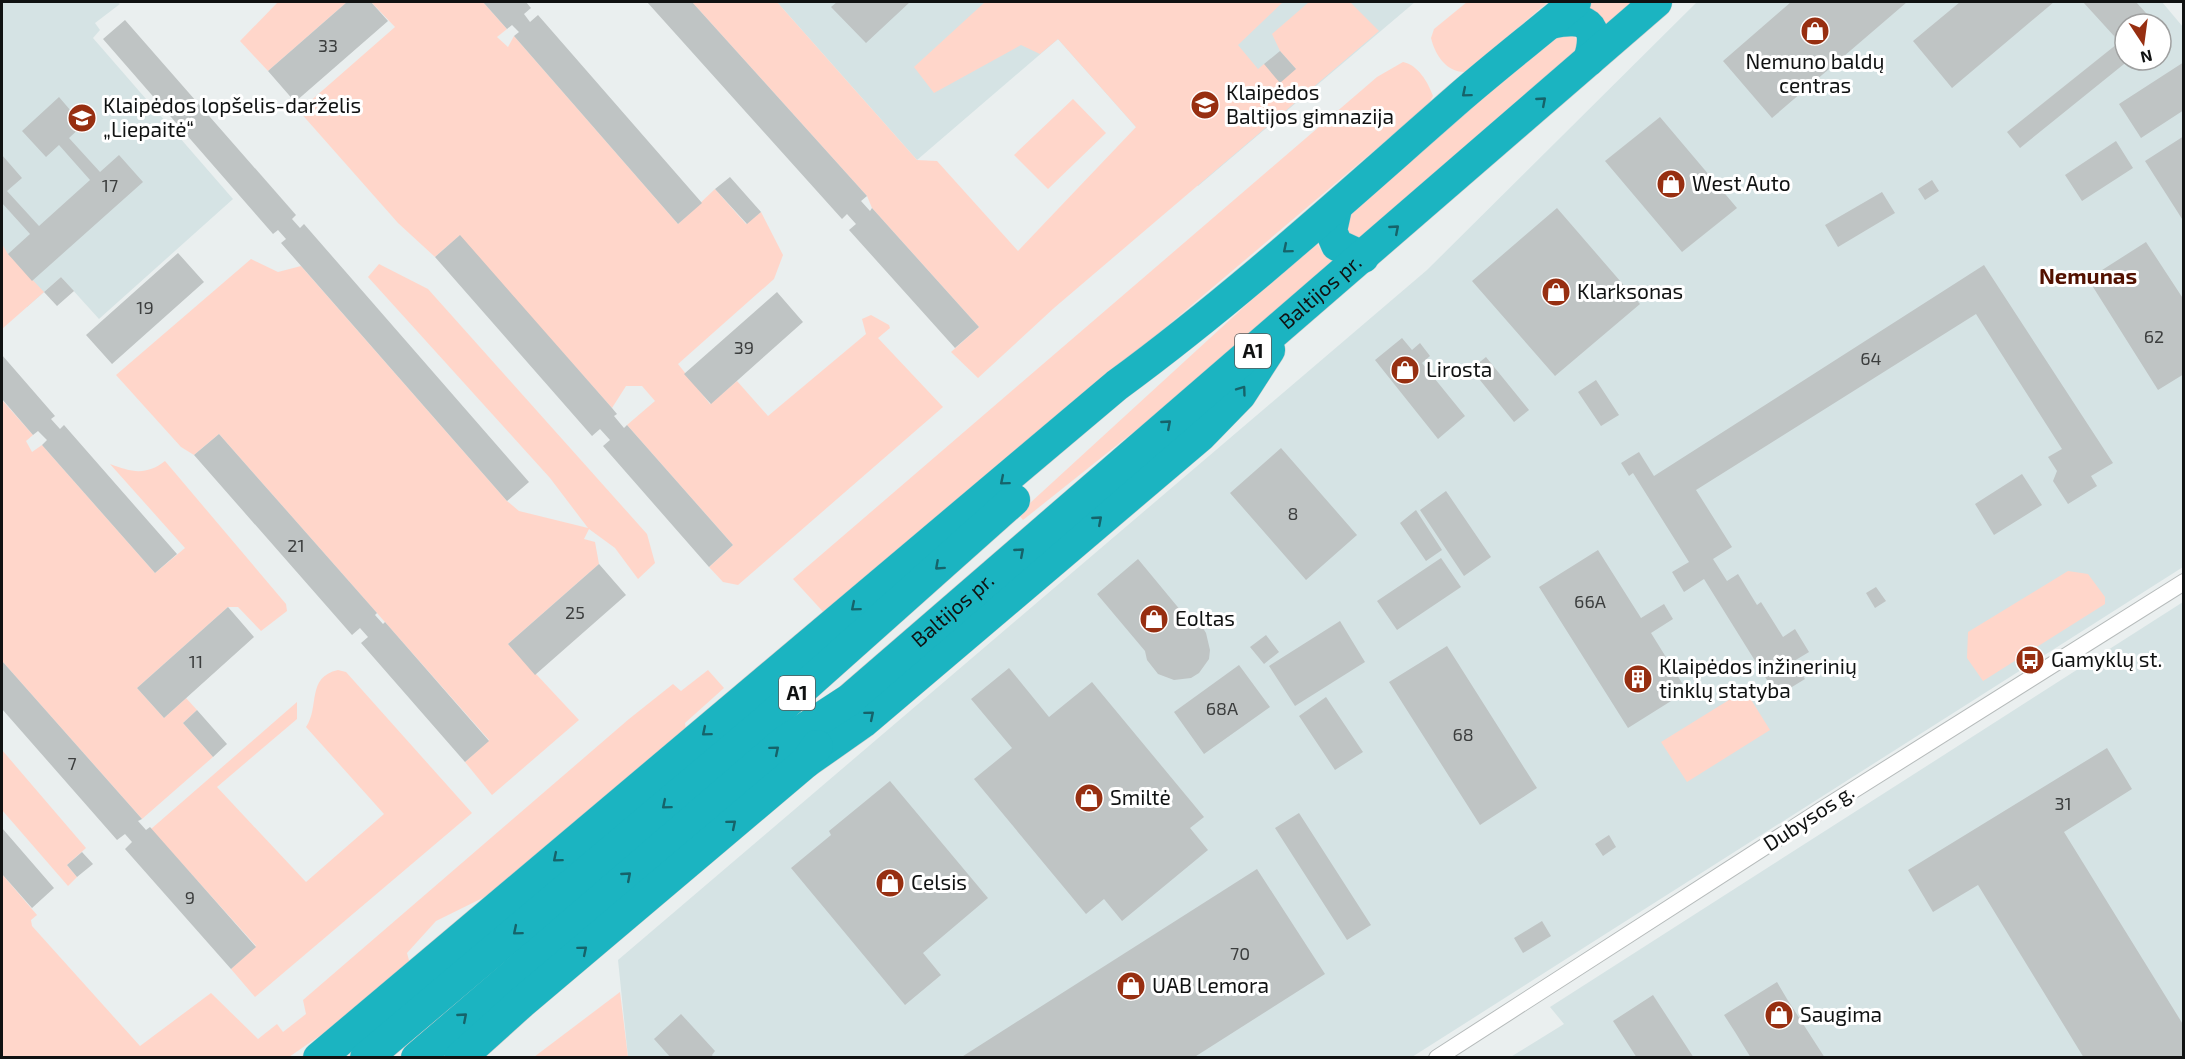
<svg xmlns="http://www.w3.org/2000/svg" width="2185" height="1059" viewBox="0 0 2185 1059" font-family="'Exo 2',sans-serif">
<rect width="100%" height="100%" fill="#eaefef"/>
<path fill="#d5e3e4" fill-rule="evenodd" d="M 2,2 L 117,2 L 120,4 L 95,23 L 100,30 L 93,38 L 233,199 L 99,319 L 61,277 L 27,307 L 2,279 Z
M 777,2 L 1415,2 L 1198,186 L 1136,127 L 1058,39 L 917,160 Z
M 1697,2 L 2162,2 L 2183,27 L 2183,567 L 1412,1057 L 628,1057 L 618,960 L 1427,270 ZM 2125,24 L 2161,24 L 2161,60 L 2125,60 Z
M 2183,602 L 2183,1057 L 1509,1058 L 1564,1024 L 1550,1007 Z"/>
<path fill="#ffd6ca" d="M 278,2 L 347,2 L 268,71 L 240,41 Z
M 371,2 L 483,2 L 507,29 L 497,37 L 508,47 L 514,36 L 678,224 L 715,189 L 746,224 L 761,212 L 783,255 L 774,279 L 678,364 L 710,404 L 737,381 L 768,416 L 866,334 L 862,319 L 871,315 L 889,325 L 890,328 L 878,338 L 943,407 L 738,585 L 723,582 L 709,567 L 733,545 L 627,425 L 655,401 L 642,386 L 626,386 L 612,408 L 459,236 L 435,257 L 398,223 L 299,111 L 395,27 Z
M 692,2 L 777,2 L 917,160 L 937,161 L 1018,251 L 1136,127 L 1058,39 L 1040,54 L 1021,45 L 934,93 L 914,67 L 985,2 L 1283,2 L 1238,45 L 1258,69 L 1264,64 L 1296,69 L 1280,51 L 1272,34 L 1309,2 L 1350,2 L 1379,31 L 1054,308 L 978,378 L 951,352 L 979,327 L 872,208 L 867,196 Z
M 1467,2 L 1548,2 L 1466,72 C 1447,73 1435,55 1431,38 L 1434,29 Z
M 1593,2 L 1643,2 L 1611,29 L 1584,9 Z
M 1571,33 L 1578,41 L 1579,52 L 1368,238 L 1353,241 L 1343,223 L 1344,217 L 1556,34 Z
M 1403,62 C 1418,65 1428,82 1433,96 L 1428,105 L 826,615 L 793,579 L 1377,77 Z
M 1073,99 L 1106,133 L 1048,189 L 1014,155 Z
M 1316,241 L 1323,254 L 1337,264 L 1224,360 L 1023,520 L 1018,514 Z
M 2,244 L 8,254 L 44,292 L 2,329 Z
M 251,259 L 278,272 L 301,266 L 507,501 L 519,511 L 588,528 L 550,478 L 368,277 L 379,264 L 428,289 L 647,534 L 655,563 L 638,579 L 615,548 L 589,529 L 584,539 L 595,542 L 599,564 L 508,644 L 579,720 L 492,795 L 465,762 L 489,740 L 219,434 L 194,455 L 181,447 L 116,375 Z
M 2,400 L 33,435 L 26,441 L 32,452 L 42,445 L 155,573 L 185,548 L 110,464 C 131,472 146,476 165,461 L 286,604 L 287,611 L 261,631 L 238,607 L 228,607 L 137,688 L 164,718 L 186,698 L 197,710 L 183,723 L 213,757 L 142,819 L 2,661 Z
M 2068,571 L 2088,574 L 2105,597 L 2105,604 L 1983,681 L 1967,658 L 1968,632 Z
M 338,670 L 346,672 L 472,813 L 255,997 L 231,969 L 256,946 L 151,829 L 297,702 L 297,719 L 217,787 L 306,882 L 384,814 L 306,727 C 320,707 306,677 338,670 Z
M 708,670 L 724,688 L 685,723 L 686,730 L 513,883 L 436,921 L 407,953 L 410,964 L 385,991 L 289,1057 L 2,1057 L 2,874 L 37,915 L 31,920 L 32,926 L 140,1046 L 211,993 L 258,1039 L 277,1024 L 283,1032 L 306,1014 L 303,1000 L 629,719 L 673,684 L 681,691 Z
M 1745,690 L 1770,730 L 1687,782 L 1661,742 Z
M 2,750 L 86,848 L 67,865 L 77,877 L 68,886 L 2,810 Z
M 620,992 L 628,1057 L 534,1057 Z"/>
<path fill="#bfc4c4" d="M 347,2 L 371,2 L 388,21 L 295,102 L 268,71 Z
M 483,2 L 526,2 L 531,8 L 524,14 L 530,22 L 538,15 L 702,203 L 678,224 L 514,36 L 519,32 L 512,25 L 507,29 Z
M 647,2 L 692,2 L 867,196 L 861,201 L 870,211 L 872,208 L 979,327 L 955,348 L 849,230 L 856,224 L 847,214 L 842,219 Z
M 837,2 L 910,2 L 866,43 L 831,7 Z
M 1791,2 L 1907,2 L 1772,118 L 1723,61 Z
M 1960,2 L 2054,2 L 1952,88 L 1913,41 Z
M 2083,2 L 2136,2 L 2156,24 L 2125,24 L 2125,48 Z
M 125,20 L 296,215 L 292,219 L 300,228 L 304,224 L 529,482 L 507,501 L 281,243 L 286,239 L 278,230 L 273,234 L 103,39 Z
M 2117,44 L 2125,54 L 2125,60 L 2129,60 L 2020,148 L 2007,132 Z
M 1280,51 L 1296,69 L 1280,83 L 1264,64 Z
M 2184,62 L 2184,110 L 2141,138 L 2119,104 Z
M 59,97 L 83,125 L 69,138 L 100,172 L 119,155 L 143,182 L 32,281 L 8,254 L 30,234 L 2,203 L 2,155 L 22,178 L 7,191 L 39,226 L 90,180 L 59,145 L 46,157 L 22,131 Z
M 1660,117 L 1737,208 L 1682,252 L 1605,161 Z
M 2184,136 L 2184,222 L 2145,161 Z
M 2116,141 L 2133,168 L 2082,201 L 2065,175 Z
M 730,177 L 761,212 L 747,224 L 715,189 Z
M 1932,180 L 1939,191 L 1925,200 L 1918,189 Z
M 1882,192 L 1895,213 L 1838,247 L 1825,225 Z
M 1557,208 L 1640,304 L 1555,376 L 1472,281 Z
M 460,235 L 612,408 L 617,414 L 614,416 L 624,428 L 627,425 L 733,545 L 709,567 L 603,446 L 610,440 L 600,429 L 592,436 L 435,257 Z
M 2146,242 L 2184,300 L 2184,374 L 2158,390 L 2088,279 Z
M 178,253 L 204,282 L 112,364 L 86,335 Z
M 1984,265 L 2113,463 L 2091,476 L 2097,486 L 2068,504 L 2053,481 L 2057,471 L 2048,457 L 2062,449 L 1976,314 L 1696,490 L 1732,547 L 1713,559 L 1727,581 L 1738,574 L 1757,605 L 1761,602 L 1783,637 L 1795,629 L 1809,652 L 1794,661 L 1805,679 L 1777,696 L 1704,579 L 1684,592 L 1672,572 L 1689,562 L 1633,473 L 1629,476 L 1621,463 L 1639,452 L 1654,476 Z
M 61,277 L 74,291 L 57,306 L 44,292 Z
M 777,292 L 803,322 L 711,404 L 684,374 Z
M 1402,338 L 1412,350 L 1420,343 L 1430,356 L 1422,363 L 1465,416 L 1438,439 L 1375,360 Z
M 2,355 L 55,416 L 51,419 L 60,429 L 64,425 L 177,554 L 155,573 L 42,445 L 47,440 L 38,431 L 33,435 L 2,399 Z
M 1486,357 L 1529,410 L 1514,422 L 1471,369 Z
M 1596,380 L 1619,415 L 1601,426 L 1578,392 Z
M 219,434 L 377,613 L 375,615 L 383,624 L 385,622 L 489,741 L 465,762 L 361,643 L 368,637 L 360,628 L 352,635 L 194,455 Z
M 1281,448 L 1357,535 L 1306,580 L 1230,493 Z
M 2022,474 L 2042,505 L 1994,535 L 1975,504 Z
M 1446,491 L 1491,557 L 1464,576 L 1420,510 Z
M 1416,510 L 1442,550 L 1426,561 L 1400,523 Z
M 1598,550 L 1641,618 L 1664,604 L 1673,619 L 1651,633 L 1687,691 L 1628,728 L 1539,587 Z
M 1441,558 L 1461,587 L 1397,630 L 1377,601 Z
M 1138,559 L 1186,617 L 1201,625 L 1206,633 L 1210,650 L 1209,659 L 1199,673 L 1191,678 L 1174,680 L 1158,674 L 1147,660 L 1145,651 L 1097,594 Z
M 599,564 L 626,595 L 535,675 L 508,644 Z
M 1876,587 L 1886,601 L 1875,608 L 1866,593 Z
M 228,607 L 254,637 L 164,718 L 137,688 Z
M 1340,621 L 1365,662 L 1295,706 L 1269,666 Z
M 1266,635 L 1279,652 L 1264,664 L 1250,647 Z
M 1447,646 L 1537,788 L 1480,825 L 1389,682 Z
M 2,661 L 142,819 L 138,821 L 146,830 L 150,827 L 256,947 L 231,969 L 125,849 L 132,842 L 125,834 L 117,840 L 2,709 Z
M 1239,665 L 1270,707 L 1204,754 L 1174,712 Z
M 1009,668 L 1049,717 L 1092,682 L 1204,817 L 1190,828 L 1208,850 L 1122,921 L 1104,899 L 1086,914 L 974,779 L 1012,748 L 971,699 Z
M 1326,697 L 1363,752 L 1335,770 L 1299,716 Z
M 197,710 L 227,744 L 213,757 L 183,723 Z
M 2107,748 L 2132,789 L 2064,832 L 2184,1026 L 2184,1058 L 2084,1058 L 1978,885 L 1933,912 L 1908,870 Z
M 890,781 L 988,898 L 923,953 L 941,975 L 905,1005 L 791,868 L 831,835 L 829,831 Z
M 1299,813 L 1371,925 L 1347,940 L 1275,828 Z
M 2,828 L 54,888 L 32,908 L 2,874 Z
M 1609,835 L 1616,847 L 1603,856 L 1595,844 Z
M 82,852 L 93,864 L 77,877 L 67,865 Z
M 1257,869 L 1325,974 L 1193,1058 L 960,1058 Z
M 1542,921 L 1551,936 L 1523,953 L 1514,938 Z
M 1777,982 L 1787,999 L 1825,1058 L 1751,1058 L 1735,1032 L 1724,1015 Z
M 1653,995 L 1694,1058 L 1637,1058 L 1613,1021 Z
M 681,1014 L 715,1051 L 712,1055 L 714,1058 L 671,1058 L 654,1039 Z"/>
<g fill="none" stroke-linecap="round" stroke-linejoin="round">
<g stroke="#b6bbbb" stroke-width="18">
<path id="street" d="M 1437,1058 L 1820,811 L 2184,582"/>
</g>
<g stroke="#cacbcb" stroke-width="33">
<g id="highway">
<path d="M 1551,23 C 1585,15 1601,24 1589,60"/>
<path d="M 1336,208 L 1331,231 L 1337,245 L 1363,257"/>
<path d="M 806,762 L 863,722 L 1200,436 L 1240,395 L 1269,350"/>
<path d="M 319,1058 L 1117,385 C 1237,297 1347,196 1459,98 C 1497,65 1537,34 1575,2"/>
<path d="M 366,1058 L 766,721 L 1014,500"/>
<path id="s1" d="M 417,1058 L 783,743 L 849,700 L 1656,2"/>
<path d="M 460,1058 L 521,1003 L 806,762 L 817,746"/>
</g>
</g>
<use href="#street" stroke="#fff" stroke-width="16"/>
<use href="#highway" stroke="#1bb4c1" stroke-width="32"/>
</g>
<defs><path id="oneway-chevron" d="M-2-3.5L2.5 0L-2 3.5" fill="none" stroke-width="1.6" stroke-linecap="round" stroke-linejoin="round" transform="scale(1.5)"/></defs>
<g stroke="#16636a">
<use href="#oneway-chevron" transform="translate(1466 93) rotate(140)"/>
<use href="#oneway-chevron" transform="translate(1542 101) rotate(-41)"/>
<use href="#oneway-chevron" transform="translate(1395 229) rotate(-41)"/>
<use href="#oneway-chevron" transform="translate(1287 249) rotate(140)"/>
<use href="#oneway-chevron" transform="translate(1242 390) rotate(-54)"/>
<use href="#oneway-chevron" transform="translate(1167 424) rotate(-41)"/>
<use href="#oneway-chevron" transform="translate(1004 481) rotate(140)"/>
<use href="#oneway-chevron" transform="translate(1098 520) rotate(-41)"/>
<use href="#oneway-chevron" transform="translate(1020 552) rotate(-41)"/>
<use href="#oneway-chevron" transform="translate(939 566) rotate(138)"/>
<use href="#oneway-chevron" transform="translate(855 607) rotate(140)"/>
<use href="#oneway-chevron" transform="translate(870 715) rotate(-40)"/>
<use href="#oneway-chevron" transform="translate(706 732) rotate(140)"/>
<use href="#oneway-chevron" transform="translate(775 750) rotate(-40)"/>
<use href="#oneway-chevron" transform="translate(666 805) rotate(140)"/>
<use href="#oneway-chevron" transform="translate(732 824) rotate(-40)"/>
<use href="#oneway-chevron" transform="translate(557 858) rotate(140)"/>
<use href="#oneway-chevron" transform="translate(627 876) rotate(-41)"/>
<use href="#oneway-chevron" transform="translate(517 931) rotate(140)"/>
<use href="#oneway-chevron" transform="translate(583 950) rotate(-40)"/>
<use href="#oneway-chevron" transform="translate(463 1017) rotate(-41)"/>
</g>
<defs>
<g id="shop-disc" transform="scale(1.5)"><circle r="9.5" fill="#972f11" stroke="#fff"/><path d="M-5-2.5h2.3a2.7 3.5 0 0 1 5.4 0H5L5.5 6h-11ZM-1.5-2.5h3a1.5 2.3 0 0 0-3 0Z" fill="#fff"/></g>
<g id="school-disc" transform="scale(1.5)"><circle r="9.5" fill="#972f11" stroke="#fff"/><path d="M0-5L7-2L0 1L-7-2ZM-4 1L0 2.5L4 1V4Q0 6-4 4Z" fill="#fff"/></g>
<g id="bus-disc" transform="scale(1.5)"><circle r="9.5" fill="#972f11" stroke="#fff"/><path d="M-5-6H5V4H4V6H2V4H-2V6H-4V4H-5ZM-3.5-4V0h7V-4ZM-3.5 1.2v1.5H-2V1.2ZM2 1.2v1.5H3.5V1.2Z" fill="#fff"/></g>
<g id="building-disc" transform="scale(1.5)"><circle r="9.5" fill="#972f11" stroke="#fff"/><path d="M-4-6H4V6H1V3H-1V6H-4ZM-2.5-4.3h1.7v1.8h-1.7ZM.8-4.3h1.7v1.8H.8ZM-2.5-1h1.7V.8h-1.7ZM.8-1h1.7V.8H.8Z" fill="#fff"/></g>
</defs>
<g fill-rule="evenodd">
<use href="#shop-disc" x="1815" y="31"/>
<use href="#school-disc" x="1205" y="105"/>
<use href="#school-disc" x="82" y="118"/>
<use href="#shop-disc" x="1671" y="184"/>
<use href="#shop-disc" x="1556" y="292"/>
<use href="#shop-disc" x="1405" y="370"/>
<use href="#shop-disc" x="1154" y="619"/>
<use href="#bus-disc" x="2030" y="660"/>
<use href="#building-disc" x="1638" y="679"/>
<use href="#shop-disc" x="1089" y="798"/>
<use href="#shop-disc" x="890" y="883"/>
<use href="#shop-disc" x="1131" y="986"/>
<use href="#shop-disc" x="1779" y="1015"/>
</g>
<g text-anchor="middle" stroke-width="6" stroke-linejoin="round" paint-order="stroke">
<g font-size="18" fill="#3c3e3e">
<text x="328" y="52">33</text>
<text x="110" y="192">17</text>
<text x="145" y="314">19</text>
<text x="2154" y="343">62</text>
<text x="744" y="354">39</text>
<text x="1871" y="365">64</text>
<text x="1293" y="520">8</text>
<text x="296" y="552">21</text>
<text x="1590" y="608">66A</text>
<text x="575" y="619">25</text>
<text x="196" y="668">11</text>
<text x="1222" y="715">68A</text>
<text x="1463" y="741">68</text>
<text x="72" y="770">7</text>
<text x="2063" y="810">31</text>
<text x="190" y="904">9</text>
<text x="1240" y="960">70</text>
</g>
<g fill="#fff" stroke="#585959" stroke-width="1.5">
<rect x="1235" y="334" width="36" height="34" rx="4.5"/>
<rect x="779" y="676" width="36" height="34" rx="4.5"/>
</g>
<g font-size="20" font-weight="bold" fill="#101212">
<text x="1253" y="358">A1</text>
<text x="797" y="700">A1</text>
</g>
<g font-size="21" fill="#101212" stroke="#fff" text-anchor="start">
<text x="1815" y="69" text-anchor="middle">Nemuno baldų<tspan x="1815" dy="24">centras</tspan></text>
<text x="1226" y="100">Klaipėdos<tspan x="1226" dy="24">Baltijos gimnazija</tspan></text>
<text x="103" y="113">Klaipėdos lopšelis-darželis<tspan x="103" dy="24">„Liepaitė“</tspan></text>
<text x="1692" y="191">West Auto</text>
<text x="1577" y="299">Klarksonas</text>
<text x="1426" y="377">Lirosta</text>
<text x="1175" y="626">Eoltas</text>
<text x="2051" y="667">Gamyklų st.</text>
<text x="1659" y="674">Klaipėdos inžinerinių<tspan x="1659" dy="24">tinklų statyba</tspan></text>
<text x="1110" y="805">Smiltė</text>
<text x="911" y="890">Celsis</text>
<text x="1152" y="993">UAB Lemora</text>
<text x="1800" y="1022">Saugima</text>
</g>
<g font-size="21" fill="#101212" stroke="#fff">
<text dy="7" stroke="none"><textPath href="#s1" startOffset="1185">Baltijos pr.</textPath></text>
<text dy="7" stroke="none"><textPath href="#s1" startOffset="699">Baltijos pr.</textPath></text>
<text transform="translate(1809 818) rotate(-33)" y="7">Dubysos g.</text>
</g>
<g font-size="22" font-weight="bold" fill="#531100" stroke="#fff">
<text x="2088" y="284">Nemunas</text>
</g>
</g>
<rect width="2185" height="1059" fill="none" stroke="#101212" stroke-width="6"/>
<g transform="translate(2143 42) rotate(167)"><circle r="28" fill="#ffffff" stroke="#9fa0a0" stroke-width="1.5"/>
<path d="M0-4.5L10 22L0 15L-10 22Z" fill="#972f11"/>
<text y="-9" font-size="16" font-weight="bold" text-anchor="middle" fill="#101212">N</text>
</g>
</svg>
